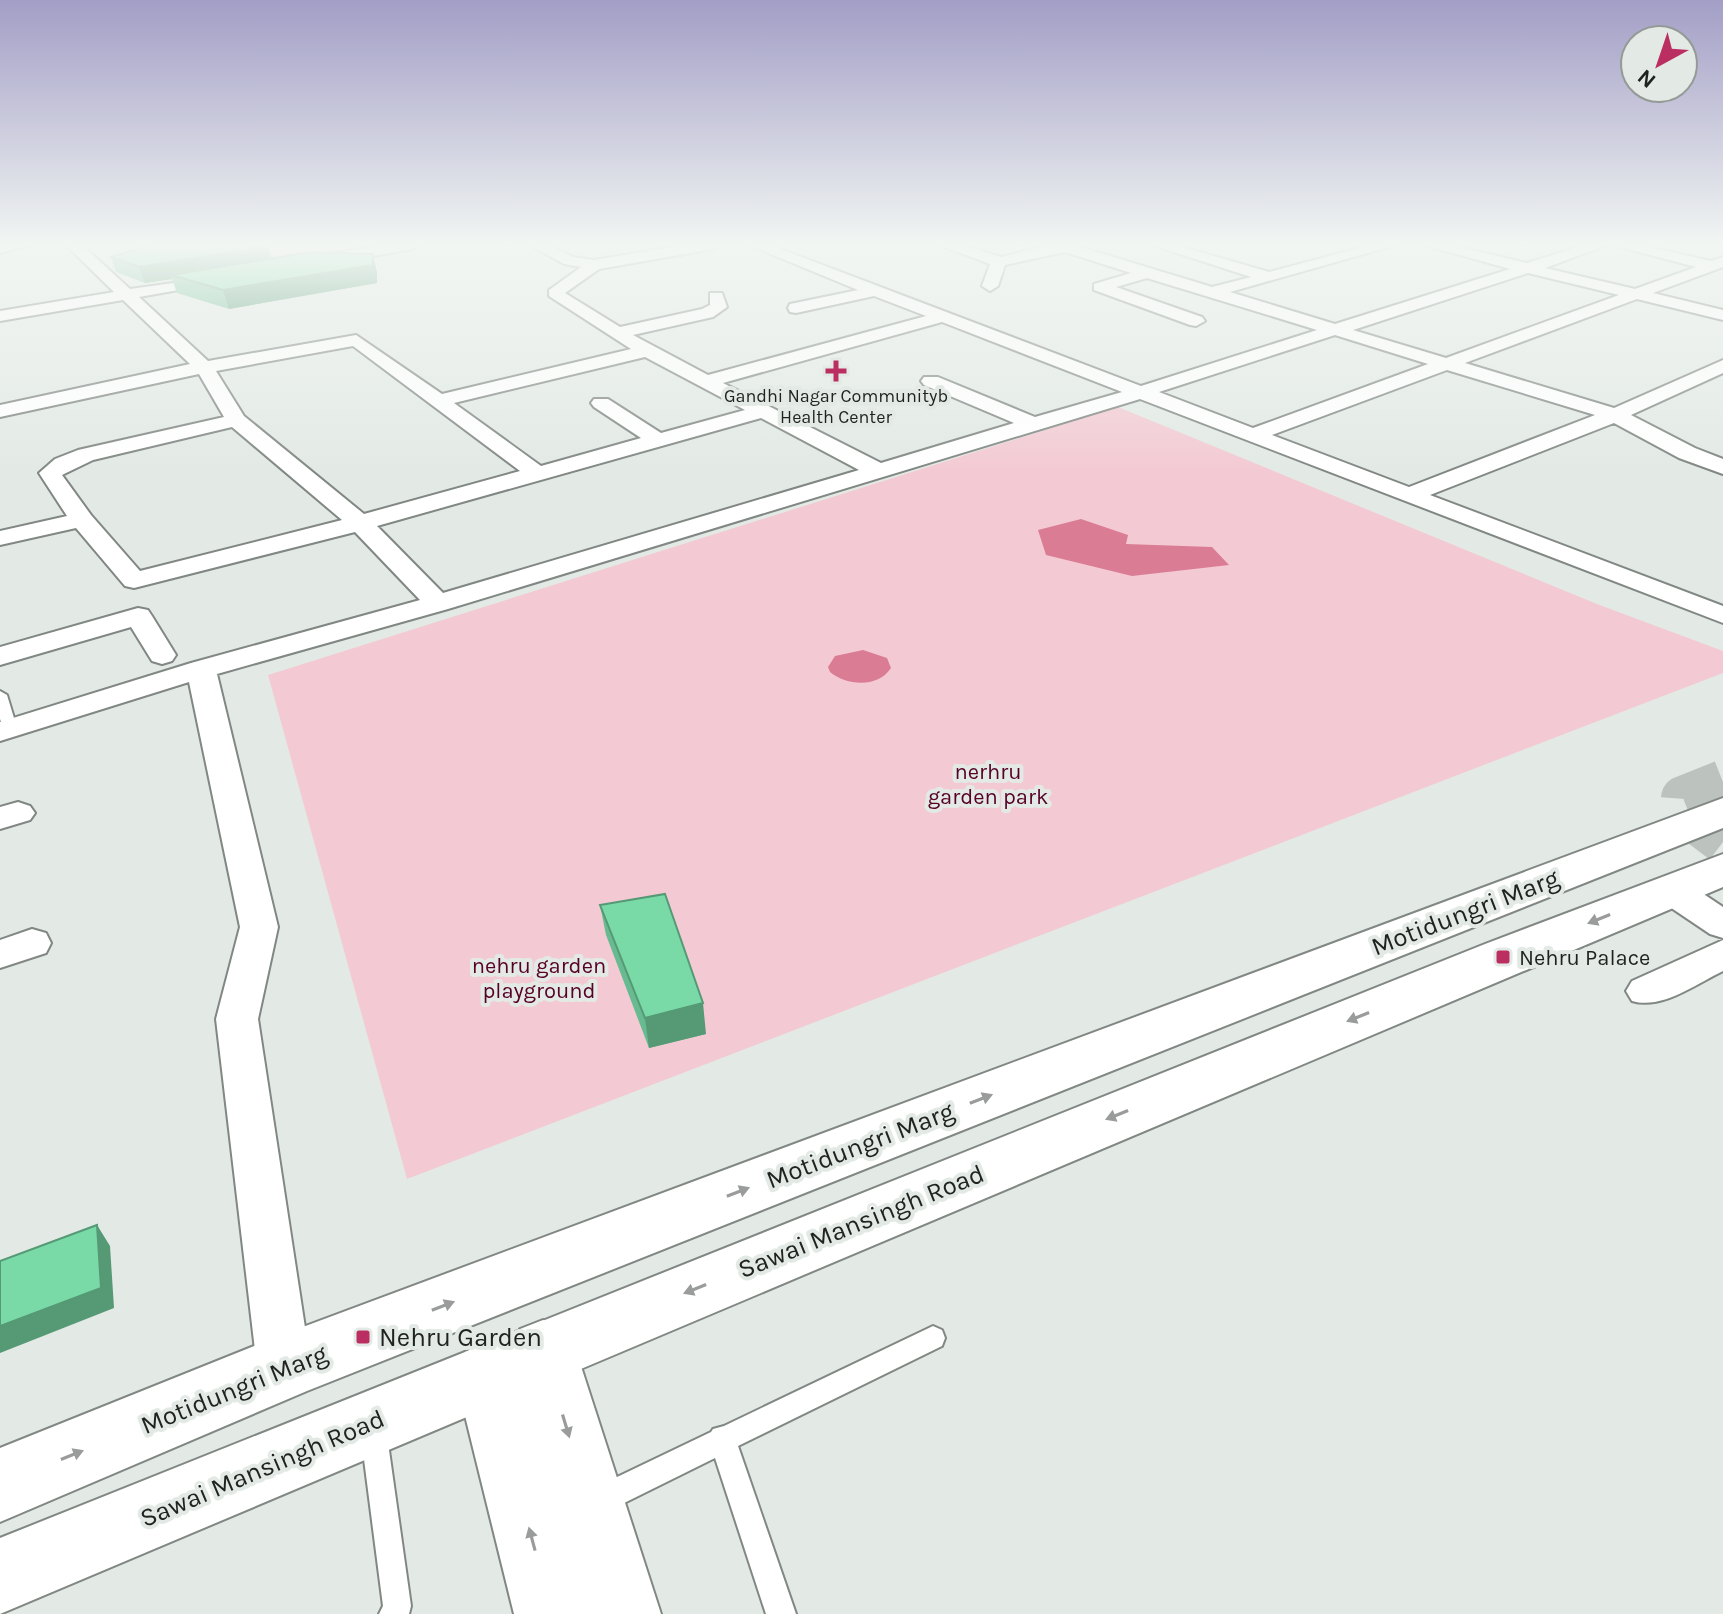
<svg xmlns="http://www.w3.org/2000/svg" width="1723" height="1614" viewBox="0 0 1723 1614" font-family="Karla,sans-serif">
<rect width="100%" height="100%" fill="#e3eae5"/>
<path fill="#f3cad3" d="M 254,245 L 372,245 L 293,259 Z
M 1118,407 L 1597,604 L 1723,651 L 1723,673 L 407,1179 L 268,675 Z"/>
<path fill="#da7c94" d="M 1081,519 L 1128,535 L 1126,544 L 1212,547 L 1229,565 L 1132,576 L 1046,555 L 1038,530 Z
M 863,650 L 887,658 L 891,668 C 878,688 847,686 830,672 L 828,667 L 835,656 Z"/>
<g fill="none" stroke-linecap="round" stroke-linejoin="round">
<path stroke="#bcc2be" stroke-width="44" stroke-dasharray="44 22" stroke-linecap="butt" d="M 1723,782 L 1683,798 L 1682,811 L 1723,842"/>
<g stroke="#818783" stroke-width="4">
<path id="service" d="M 0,691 L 7,695 L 17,728 L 15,731 L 10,732 L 3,728 L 0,719 Z
M 933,1326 L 942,1330 L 945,1338 L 942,1346 L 738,1446 L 796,1614 L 766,1614 L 715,1458 L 612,1509 L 602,1513 L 592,1509 L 588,1499 L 592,1489 L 711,1432 L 713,1429 L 724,1426 Z
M 374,1423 L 383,1427 L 387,1436 L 411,1606 L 409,1614 L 379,1614 L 383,1606 L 361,1436 L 365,1427 Z"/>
</g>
<g stroke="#818783" stroke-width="4">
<path id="minor" d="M 0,245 L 30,245 L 0,253 Z
M 66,245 L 82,245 L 130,289 L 224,276 L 224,282 L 139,297 L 208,361 L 356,335 L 442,394 L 631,349 L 549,296 L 549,290 L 581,267 L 564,264 L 530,245 L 549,245 L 573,257 L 594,260 L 685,245 L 721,245 L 714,249 L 599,269 L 565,293 L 620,327 L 702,309 L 710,305 L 710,293 L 722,293 L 727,307 L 713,317 L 633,335 L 708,375 L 926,316 L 874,296 L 796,313 L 790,312 L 788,308 L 790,304 L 858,290 L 749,245 L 770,245 L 1141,386 L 1317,330 L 1147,278 L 1116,287 L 1202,317 L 1205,321 L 1196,326 L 1190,325 L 1094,290 L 1094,284 L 1131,273 L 1065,252 L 1005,265 L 998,286 L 990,291 L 982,286 L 990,264 L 939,245 L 962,245 L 1001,257 L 1050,245 L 1074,245 L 1212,287 L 1251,277 L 1152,245 L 1176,245 L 1269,272 L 1371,245 L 1396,245 L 1230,292 L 1335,324 L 1510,269 L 1424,245 L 1451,245 L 1527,263 L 1584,245 L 1607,245 L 1545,268 L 1635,289 L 1696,267 L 1612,245 L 1640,245 L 1711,261 L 1723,257 L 1723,267 L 1653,293 L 1723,310 L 1723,320 L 1637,299 L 1465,363 L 1614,408 L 1723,360 L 1723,373 L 1631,415 L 1695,448 L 1723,459 L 1723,474 L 1679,458 L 1614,423 L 1430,495 L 1723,606 L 1723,623 L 1140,399 L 448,609 L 217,674 L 278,927 L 258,1019 L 311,1367 L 303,1385 L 284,1393 L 265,1385 L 257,1367 L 216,1019 L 240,927 L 189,682 L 0,741 L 0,722 L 191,663 L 420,600 L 355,532 L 134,588 L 125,586 L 76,528 L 0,545 L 0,531 L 67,516 L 39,473 L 55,459 L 78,450 L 224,417 L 199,374 L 0,417 L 0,405 L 190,364 L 123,300 L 0,321 L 0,311 L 114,292 ZM 1528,273 L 1619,295 L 1446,358 L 1353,330 ZM 942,322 L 1122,392 L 1035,417 L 938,377 L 924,377 L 921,381 L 924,385 L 1014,423 L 881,463 L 723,383 ZM 1335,335 L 1428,364 L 1253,428 L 1159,392 ZM 353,346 L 520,471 L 364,514 L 244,416 L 216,371 ZM 645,357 L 745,410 L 661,433 L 608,399 L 594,399 L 591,403 L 594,407 L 641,438 L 541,466 L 454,403 ZM 1447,370 L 1595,415 L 1409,487 L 1272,435 ZM 761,418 L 859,470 L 443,593 L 377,526 ZM 232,427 L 342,520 L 140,571 L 91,515 L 62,475 L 93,460 Z
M 384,245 L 419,245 L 412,249 L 318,266 L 310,261 L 318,256 Z
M 138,608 L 148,610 L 152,616 L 176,655 L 172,661 L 162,664 L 152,661 L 131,627 L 0,665 L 0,647 Z
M 18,802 L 30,806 L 35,813 L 30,820 L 0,829 L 0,807 Z
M 1671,878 L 1684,881 L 1723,907 L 1723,938 L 1710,934 L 1658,899 L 1653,890 L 1658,881 Z
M 32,929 L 46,933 L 51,943 L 46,953 L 0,968 L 0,940 Z
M 1723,940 L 1723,971 C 1696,984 1662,1010 1632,1001 L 1626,991 L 1632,981 Z"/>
</g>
<g stroke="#818783" stroke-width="4">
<path id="tertiary" d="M 543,1320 L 566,1329 L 576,1351 L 661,1614 L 514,1614 L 455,1375 L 465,1352 L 488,1343 L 511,1352 L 520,1329 Z"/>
</g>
<g stroke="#818783" stroke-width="4">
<path id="primary" d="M 1723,798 L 1723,828 L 307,1391 L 0,1522 L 0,1448 L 284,1334 Z
M 1723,854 L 1723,887 L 0,1614 L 0,1538 L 1485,944 Z"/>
</g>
<use href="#service" fill="#fff" fill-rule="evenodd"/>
<use href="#minor" fill="#fff" fill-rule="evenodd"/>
<use href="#tertiary" fill="#fff" fill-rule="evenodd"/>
<use href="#primary" fill="#fff" fill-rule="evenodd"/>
</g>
<path fill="#68bb90" d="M 268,246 L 271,258 L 377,272 L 377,283 L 229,309 L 177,293 L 172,279 L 145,283 L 116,272 L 111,257 Z
M 600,905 L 706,1034 L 649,1048 L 606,935 Z"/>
<path fill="#559975" d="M 268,246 L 272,261 L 171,275 L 172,279 L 145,283 L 139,267 Z
M 373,254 L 377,272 L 377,283 L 229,309 L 223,290 Z
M 703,1003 L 706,1034 L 649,1048 L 645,1018 Z
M 97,1225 L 110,1246 L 114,1308 L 0,1353 L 0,1326 Z"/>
<path fill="#79daa7" stroke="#559975" stroke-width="2" d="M 150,245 L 266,245 L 268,246 L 139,267 L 111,257 Z
M 311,252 L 373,254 L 373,265 L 223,290 L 171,275 Z
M 665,894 L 703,1003 L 645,1018 L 600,905 Z
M 97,1225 L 101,1288 L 0,1326 L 0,1261 Z"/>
<defs><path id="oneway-solid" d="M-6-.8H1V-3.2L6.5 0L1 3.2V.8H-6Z" transform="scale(2)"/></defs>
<g fill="#9a9c9b">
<use href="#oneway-solid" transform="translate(1599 919) rotate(158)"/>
<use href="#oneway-solid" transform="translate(1358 1017) rotate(158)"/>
<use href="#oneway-solid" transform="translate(981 1099) rotate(-21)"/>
<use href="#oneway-solid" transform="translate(1117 1115) rotate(158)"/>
<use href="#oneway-solid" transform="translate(738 1192) rotate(-21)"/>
<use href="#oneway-solid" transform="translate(695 1289) rotate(158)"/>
<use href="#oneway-solid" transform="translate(443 1306) rotate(-21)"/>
<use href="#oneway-solid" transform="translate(566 1426) rotate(73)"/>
<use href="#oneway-solid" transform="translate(72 1455) rotate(-22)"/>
<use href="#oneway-solid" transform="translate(532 1539) rotate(-105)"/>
</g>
<linearGradient id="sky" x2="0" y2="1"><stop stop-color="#a29ec6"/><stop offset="0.52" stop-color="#f2f6f3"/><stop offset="1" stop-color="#f2f6f3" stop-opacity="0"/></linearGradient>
<rect width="1723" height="471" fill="url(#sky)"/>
<g fill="#bb2e61" stroke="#e3eae5" stroke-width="3">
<path d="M832 359h8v8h8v8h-8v8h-8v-8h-8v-8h8z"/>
<rect x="1495" y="949" width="16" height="16" rx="4"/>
<rect x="355" y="1329" width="16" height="16" rx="4"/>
</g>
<g text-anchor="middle" stroke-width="8" stroke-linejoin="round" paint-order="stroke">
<g font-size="18" fill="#1f2220" stroke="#e3eae5">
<text x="836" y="402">Gandhi Nagar Communityb<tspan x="836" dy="21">Health Center</tspan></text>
</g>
<g font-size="22" fill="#580126" stroke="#e3eae5">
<text x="988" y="779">nerhru<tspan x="988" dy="25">garden park</tspan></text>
<text x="539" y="973">nehru garden<tspan x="539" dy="25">playground</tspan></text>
</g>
<g font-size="22" fill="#1f2220" stroke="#e3eae5" text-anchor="start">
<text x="1519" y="965">Nehru Palace</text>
</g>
<g font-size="26" fill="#1f2220" stroke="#e3eae5">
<text transform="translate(1465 912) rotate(-21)" y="9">Motidungri Marg</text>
<text transform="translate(860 1145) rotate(-21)" y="9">Motidungri Marg</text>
<text transform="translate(861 1221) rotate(-22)" y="9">Sawai Mansingh Road</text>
<text transform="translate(234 1389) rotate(-22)" y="9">Motidungri Marg</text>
<text transform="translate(262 1468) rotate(-23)" y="9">Sawai Mansingh Road</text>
</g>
<g font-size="26" fill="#1f2220" stroke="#e3eae5" text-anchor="start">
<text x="379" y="1346">Nehru Garden</text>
</g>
</g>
<g transform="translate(1659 64) rotate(220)"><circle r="38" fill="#e3eae5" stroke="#959a96" stroke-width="2"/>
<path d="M0-6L14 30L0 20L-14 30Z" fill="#bb2e61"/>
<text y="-12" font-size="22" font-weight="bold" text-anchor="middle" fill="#1f2220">N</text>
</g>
</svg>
